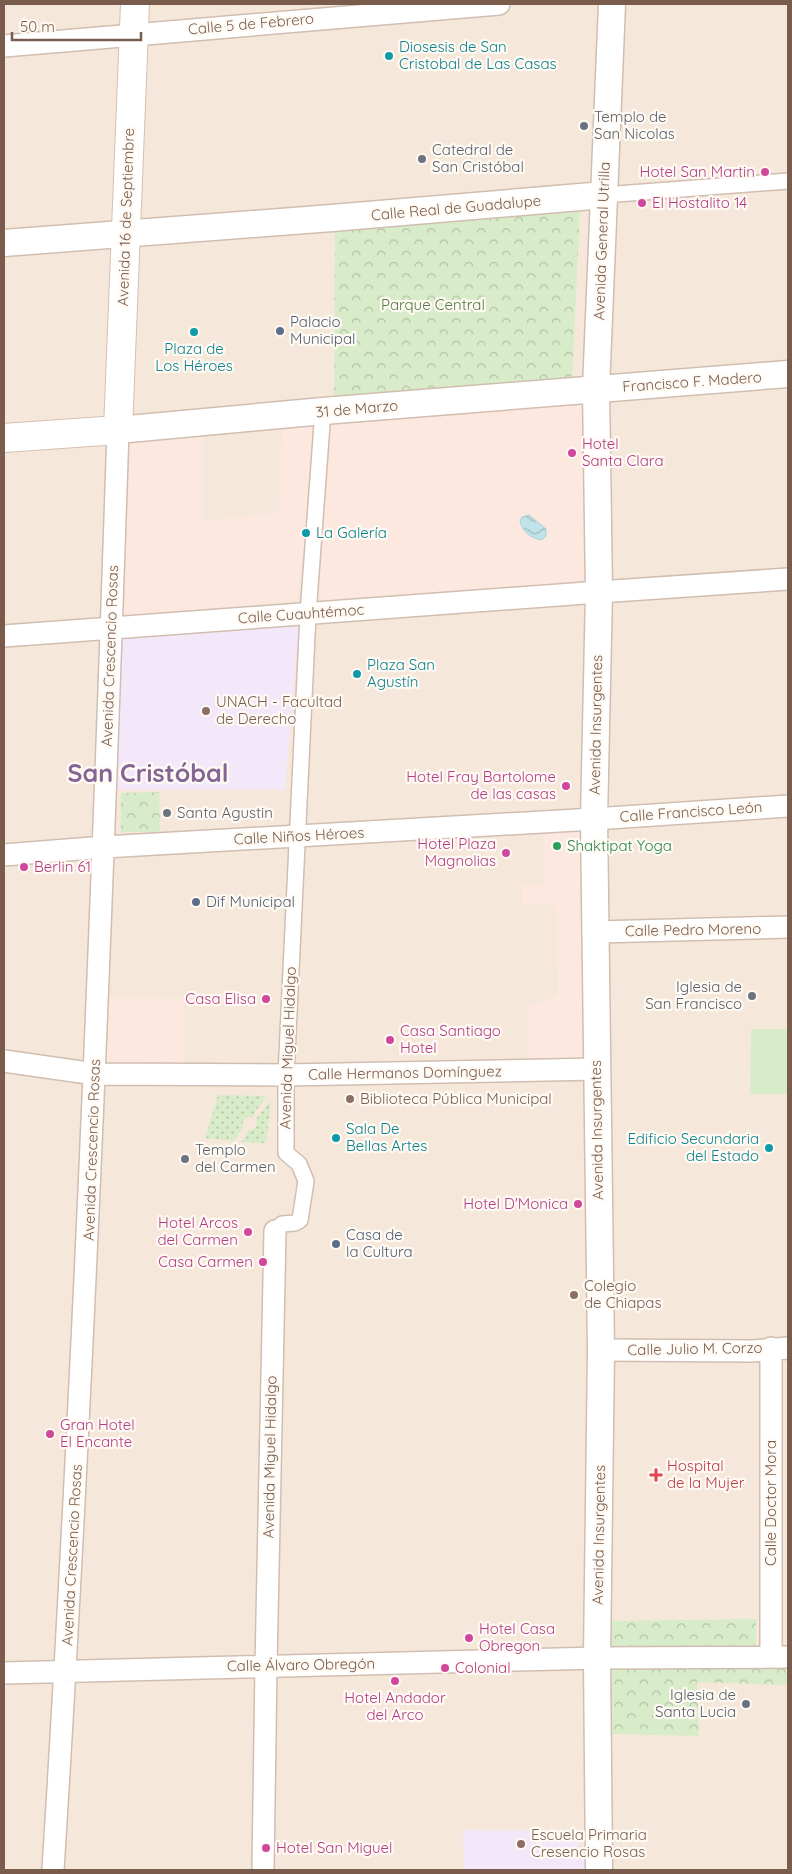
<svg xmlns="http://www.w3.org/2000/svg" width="792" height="1874" viewBox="0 0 792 1874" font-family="Quicksand,sans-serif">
<defs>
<pattern id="grass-dots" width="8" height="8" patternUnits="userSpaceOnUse" patternTransform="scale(1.25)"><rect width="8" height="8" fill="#d8ecc9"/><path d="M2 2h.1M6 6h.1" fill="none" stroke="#b4c2a5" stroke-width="1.8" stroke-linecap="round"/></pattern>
<pattern id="forest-crowns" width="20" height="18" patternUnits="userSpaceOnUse" patternTransform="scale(1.25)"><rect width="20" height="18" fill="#d8ecc9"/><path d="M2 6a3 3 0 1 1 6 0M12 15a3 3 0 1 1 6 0" fill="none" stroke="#b4c2a5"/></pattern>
<pattern id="water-waves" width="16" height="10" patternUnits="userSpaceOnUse" patternTransform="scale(1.25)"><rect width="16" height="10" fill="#bfe3e8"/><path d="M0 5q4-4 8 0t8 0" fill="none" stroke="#a0bbbe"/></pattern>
</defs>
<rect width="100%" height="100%" fill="#fdf6ec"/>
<path fill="#f5e8da" d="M 4,4 L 788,4 L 788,1870 L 4,1870 Z"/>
<path fill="#fde8e0" d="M 584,400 L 586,587 L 321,601 L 320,413 Z
M 313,425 L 308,512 L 297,600 L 118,619 L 123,435 L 203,428 L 203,522 L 279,512 L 282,426 Z
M 585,830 L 589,1062 L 529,1063 L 528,1006 L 558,996 L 556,903 L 522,903 L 522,885 L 545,884 L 543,831 Z
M 102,998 L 183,999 L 183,1063 L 101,1063 Z"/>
<path fill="#f3e8fa" d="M 299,623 L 285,790 L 118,789 L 122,633 Z
M 463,1830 L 579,1831 L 579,1856 L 589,1859 L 589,1870 L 464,1870 Z"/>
<path fill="url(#grass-dots)" d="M 218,1095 L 266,1096 L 252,1117 L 247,1117 L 242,1123 L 243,1128 L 234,1141 L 205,1138 Z
M 271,1100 L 266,1143 L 241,1142 L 249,1130 L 253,1129 L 257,1125 L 256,1119 Z"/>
<path fill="url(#forest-crowns)" d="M 580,209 L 572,381 L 334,399 L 335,225 Z
M 159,792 L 160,832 L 121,832 L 121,793 Z
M 756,1619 L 756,1653 L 607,1654 L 602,1621 Z
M 605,1665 L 786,1667 L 788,1685 L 697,1682 L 699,1736 L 609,1734 Z"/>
<path fill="#d8ecc9" d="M 751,1029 L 788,1029 L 788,1094 L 750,1094 Z"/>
<path fill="url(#water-waves)" stroke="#a5d3da" d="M 529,515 L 546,529 L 546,536 L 541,540 C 530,537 523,533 520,521 L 522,517 Z"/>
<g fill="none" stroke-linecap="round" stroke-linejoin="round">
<g stroke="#d1beb0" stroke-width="18">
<path id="pedestrian" d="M 604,195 L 788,181
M 275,1231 L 282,1224 L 295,1223 L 300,1220 L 306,1181 L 299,1164 L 286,1153 L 286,1075 L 308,614 L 323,411"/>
</g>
<g stroke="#d1beb0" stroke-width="24">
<path id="minor" d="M 4,46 L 499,4
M 4,636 L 599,592 L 788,579
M 4,855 L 104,847 L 594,819 L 788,806
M 597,932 L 788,927
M 4,1061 L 95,1074 L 286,1075 L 597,1069
M 601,1350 L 753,1351 L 788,1348
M 771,1657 L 771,1348
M 4,1673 L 597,1658 L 788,1657
M 53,1870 C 83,1391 102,911 118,430
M 263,1870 L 266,1666 L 275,1231"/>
</g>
<g stroke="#d1beb0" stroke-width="29">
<path id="tertiary" d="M 4,243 L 332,218 L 604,195
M 118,430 L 323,411 L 788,374
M 599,1870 L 597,1658 L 601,1350 L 594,819 L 599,592 L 596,389 L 612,4"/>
</g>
<g stroke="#d6c0b0" stroke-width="30">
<path id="secondary" d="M 4,438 L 118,430 L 135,4"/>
</g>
<use href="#pedestrian" stroke="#fff" stroke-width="15"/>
<use href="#minor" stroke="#fff" stroke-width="21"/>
<use href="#tertiary" stroke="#fff" stroke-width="26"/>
<use href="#secondary" stroke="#fff" stroke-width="28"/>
</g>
<g fill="#0f9aa8" stroke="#fffaf3" stroke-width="2">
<circle cx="389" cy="56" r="5"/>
<circle cx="194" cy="332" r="5"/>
<circle cx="306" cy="533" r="5"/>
<circle cx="357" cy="674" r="5"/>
<circle cx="336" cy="1138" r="5"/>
<circle cx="769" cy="1148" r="5"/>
</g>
<g fill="#6b7280" stroke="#fffaf3" stroke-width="2">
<circle cx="584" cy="126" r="5"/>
<circle cx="422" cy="159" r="5"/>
<circle cx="167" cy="813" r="5"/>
<circle cx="752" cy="996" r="5"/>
<circle cx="185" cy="1159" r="5"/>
<circle cx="746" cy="1704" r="5"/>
</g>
<g fill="#d1479c" stroke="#fffaf3" stroke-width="2">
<circle cx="765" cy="172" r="5"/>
<circle cx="642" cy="203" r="5"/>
<circle cx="572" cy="453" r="5"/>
<circle cx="566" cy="786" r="5"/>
<circle cx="506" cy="853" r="5"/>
<circle cx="24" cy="867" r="5"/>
<circle cx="266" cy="999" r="5"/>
<circle cx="390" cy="1040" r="5"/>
<circle cx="578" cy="1204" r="5"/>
<circle cx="248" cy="1232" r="5"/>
<circle cx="263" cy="1262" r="5"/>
<circle cx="50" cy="1434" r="5"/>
<circle cx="469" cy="1638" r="5"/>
<circle cx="445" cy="1668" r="5"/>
<circle cx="395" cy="1681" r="5"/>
<circle cx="266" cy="1848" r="5"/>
</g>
<g fill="#5c6f8a" stroke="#fffaf3" stroke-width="2">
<circle cx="280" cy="331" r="5"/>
<circle cx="196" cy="902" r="5"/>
<circle cx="336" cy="1244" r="5"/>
</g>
<g fill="#8d6e63" stroke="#fffaf3" stroke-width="2">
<circle cx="206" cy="711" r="5"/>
<circle cx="350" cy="1099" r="5"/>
<circle cx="574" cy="1295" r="5"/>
<circle cx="521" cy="1844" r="5"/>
</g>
<circle fill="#2e9e5b" stroke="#fffaf3" stroke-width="2" cx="557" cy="846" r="5"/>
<path fill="#e0444e" stroke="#fffaf3" stroke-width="2" d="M653.5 1467.5h5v5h5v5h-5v5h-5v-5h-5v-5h5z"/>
<g text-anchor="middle" stroke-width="4.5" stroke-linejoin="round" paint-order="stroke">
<g font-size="15" fill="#7a5c4d" stroke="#fffaf3">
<text transform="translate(251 24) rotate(-5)" y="5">Calle 5 de Febrero</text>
<text transform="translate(456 208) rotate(-5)" y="5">Calle Real de Guadalupe</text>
<text transform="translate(126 217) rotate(-88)" y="5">Avenida 16 de Septiembre</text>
<text transform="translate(602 241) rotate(-88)" y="5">Avenida General Utrilla</text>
<text transform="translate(692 382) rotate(-4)" y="5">Francisco F. Madero</text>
<text transform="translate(357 409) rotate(-5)" y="5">31 de Marzo</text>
<text transform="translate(301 614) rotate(-4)" y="5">Calle Cuauhtémoc</text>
<text transform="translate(110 656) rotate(-88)" y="5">Avenida Crescencio Rosas</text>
<text transform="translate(596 725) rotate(-89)" y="5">Avenida Insurgentes</text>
<text transform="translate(691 812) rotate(-4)" y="5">Calle Francisco León</text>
<text transform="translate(299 836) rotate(-3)" y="5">Calle Niños Héroes</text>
<text transform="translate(693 930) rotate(-1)" y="5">Calle Pedro Moreno</text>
<text transform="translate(288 1048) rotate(-88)" y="5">Avenida Miguel Hidalgo</text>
<text transform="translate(405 1073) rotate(-1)" y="5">Calle Hermanos Domínguez</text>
<text transform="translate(597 1130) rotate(-91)" y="5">Avenida Insurgentes</text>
<text transform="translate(92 1150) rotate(-88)" y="5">Avenida Crescencio Rosas</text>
<text transform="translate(695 1349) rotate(-1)" y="5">Calle Julio M. Corzo</text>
<text transform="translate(270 1457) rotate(-89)" y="5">Avenida Miguel Hidalgo</text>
<text transform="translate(771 1503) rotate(-90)" y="5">Calle Doctor Mora</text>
<text transform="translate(599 1535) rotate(-89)" y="5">Avenida Insurgentes</text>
<text transform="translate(72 1555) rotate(-87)" y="5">Avenida Crescencio Rosas</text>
<text transform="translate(301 1665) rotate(-1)" y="5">Calle Álvaro Obregón</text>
</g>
<g font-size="15" fill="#0d838f" stroke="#fffaf3" text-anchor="start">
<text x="399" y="52">Diosesis de San<tspan x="399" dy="17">Cristobal de Las Casas</tspan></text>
<text x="194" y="354" text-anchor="middle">Plaza de<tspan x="194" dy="17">Los Héroes</tspan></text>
<text x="316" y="538">La Galería</text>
<text x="367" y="670">Plaza San<tspan x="367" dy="17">Agustín</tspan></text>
<text x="346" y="1134">Sala De<tspan x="346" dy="17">Bellas Artes</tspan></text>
<text x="759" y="1144" text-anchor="end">Edificio Secundaria<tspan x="759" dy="17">del Estado</tspan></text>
</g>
<g font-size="15" fill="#5b616d" stroke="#fffaf3" text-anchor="start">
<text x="594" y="122">Templo de<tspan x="594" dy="17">San Nicolas</tspan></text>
<text x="432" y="155">Catedral de<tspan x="432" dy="17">San Cristóbal</tspan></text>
<text x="177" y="818">Santa Agustin</text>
<text x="742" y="992" text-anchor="end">Iglesia de<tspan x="742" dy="17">San Francisco</tspan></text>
<text x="195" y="1155">Templo<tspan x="195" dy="17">del Carmen</tspan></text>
<text x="736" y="1700" text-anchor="end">Iglesia de<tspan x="736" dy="17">Santa Lucia</tspan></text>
</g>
<g font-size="15" fill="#b23c85" stroke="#fffaf3" text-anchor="start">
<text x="755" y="177" text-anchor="end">Hotel San Martin</text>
<text x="652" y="208">El Hostalito 14</text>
<text x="582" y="449">Hotel<tspan x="582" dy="17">Santa Clara</tspan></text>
<text x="556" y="782" text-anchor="end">Hotel Fray Bartolome<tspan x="556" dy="17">de las casas</tspan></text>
<text x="496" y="849" text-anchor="end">Hotel Plaza<tspan x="496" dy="17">Magnolias</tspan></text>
<text x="34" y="872">Berlin 61</text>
<text x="256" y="1004" text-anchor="end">Casa Elisa</text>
<text x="400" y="1036">Casa Santiago<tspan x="400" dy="17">Hotel</tspan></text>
<text x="568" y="1209" text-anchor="end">Hotel D'Monica</text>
<text x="238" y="1228" text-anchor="end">Hotel Arcos<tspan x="238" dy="17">del Carmen</tspan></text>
<text x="253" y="1267" text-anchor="end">Casa Carmen</text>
<text x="60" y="1430">Gran Hotel<tspan x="60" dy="17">El Encante</tspan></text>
<text x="479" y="1634">Hotel Casa<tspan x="479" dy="17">Obregon</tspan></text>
<text x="455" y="1673">Colonial</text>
<text x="395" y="1703" text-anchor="middle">Hotel Andador<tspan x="395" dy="17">del Arco</tspan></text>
<text x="276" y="1853">Hotel San Miguel</text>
</g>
<g font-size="15" fill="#537a41" stroke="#fffaf3">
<text x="433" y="310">Parque Central</text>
</g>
<g font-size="15" fill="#4e5e75" stroke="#fffaf3" text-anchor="start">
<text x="290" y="327">Palacio<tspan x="290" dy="17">Municipal</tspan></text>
<text x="206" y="907">Dif Municipal</text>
<text x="346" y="1240">Casa de<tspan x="346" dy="17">la Cultura</tspan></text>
</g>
<g font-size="15" fill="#785e54" stroke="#fffaf3" text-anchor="start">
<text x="216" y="707">UNACH - Facultad<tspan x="216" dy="17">de Derecho</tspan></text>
<text x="360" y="1104">Biblioteca Pública Municipal</text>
<text x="584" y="1291">Colegio<tspan x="584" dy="17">de Chiapas</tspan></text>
<text x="531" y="1840">Escuela Primaria<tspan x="531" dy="17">Cresencio Rosas</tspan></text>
</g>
<g font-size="15" fill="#27864d" stroke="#fffaf3" text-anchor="start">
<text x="567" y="851">Shaktipat Yoga</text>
</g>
<g font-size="15" fill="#be3a42" stroke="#fffaf3" text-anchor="start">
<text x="667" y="1471">Hospital<tspan x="667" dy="17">de la Mujer</tspan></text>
</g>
<g font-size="25" font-weight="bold" fill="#846695" stroke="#fffaf3">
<text x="148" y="782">San Cristóbal</text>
</g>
</g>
<rect width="792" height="1874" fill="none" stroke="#7a5c4d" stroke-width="10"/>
<path d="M12 32v8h129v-8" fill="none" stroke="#7a5c4d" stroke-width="2.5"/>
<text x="20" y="32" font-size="15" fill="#7a5c4d" stroke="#fffaf3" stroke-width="4" paint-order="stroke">50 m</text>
</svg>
